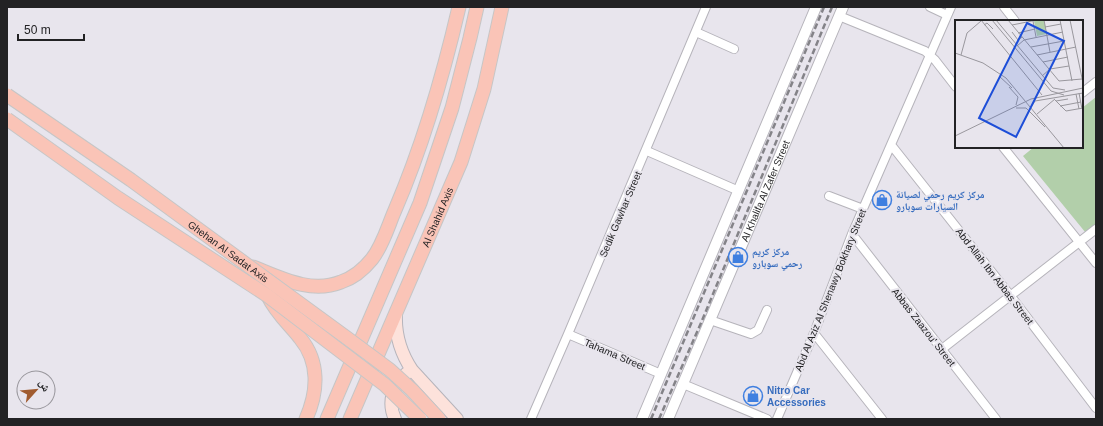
<svg xmlns="http://www.w3.org/2000/svg" width="1103" height="426" viewBox="0 0 1103 426" font-family="Helvetica,'Noto Naskh Arabic',sans-serif">
<rect width="100%" height="100%" fill="#e8e5ed"/>
<path fill="#b2cfaa" d="M 1096,97 L 1096,233 L 1090,238 L 1023,156 L 1034,147 L 1082,147 L 1082,108 Z"/>
<g fill="none" stroke-linecap="round" stroke-linejoin="round">
<g stroke="#b6b4bb" stroke-width="10">
<path id="minor" d="M 930,7 L 947,15
M 1004,7 L 1015,21
M 839,16 L 925,51 L 935,60 L 956,87
M 696,32 L 734,49
M 1082,93 L 1096,82
M 892,146 L 1010,295 L 1096,408
M 1003,147 L 1096,263
M 647,151 L 739,191
M 829,196 L 863,209
M 852,234 L 996,419
M 710,320 L 751,334 L 758,330 L 767,310
M 814,333 L 882,419
M 568,334 L 661,374
M 942,349 L 1096,229
M 683,384 L 767,419
M 531,419 L 568,334 L 706,7
M 777,419 L 814,333 L 852,234 L 951,7"/>
</g>
<g stroke="#b6b4bb" stroke-width="12">
<g id="tertiary">
<path d="M 642,419 L 816,7"/>
<path id="s1" d="M 668,419 L 843,7"/>
</g>
</g>
<g stroke="#b6b4bb" stroke-width="14">
<path id="secondary" d="M 396,314 C 395,335 400,352 412,370 L 457,419
M 395,419 C 387,402 393,384 407,373"/>
</g>
<g stroke="#c6c6c6" stroke-width="15">
<g id="primary">
<path d="M 253,267 C 281,278 311,294 341,282 C 353,278 364,269 372,259 C 383,245 388,226 395,210 C 423,145 443,76 459,7"/>
<path d="M 268,296 C 276,313 289,324 300,338 C 320,362 318,392 306,419"/>
<path d="M 327,419 L 420,203 L 452,108 L 470,38 L 477,7"/>
<path id="s2" d="M 350,419 L 461,162 L 484,89 L 502,7"/>
</g>
</g>
<use href="#minor" stroke="#fff" stroke-width="8"/>
<use href="#tertiary" stroke="#fff" stroke-width="10"/>
<use href="#secondary" stroke="#fde2db" stroke-width="12"/>
<use href="#primary" stroke="#fac4b7" stroke-width="13"/>
<path stroke="#848388" stroke-width="2.5" stroke-dasharray="6 3" stroke-linecap="butt" d="M 651,419 L 824,7
M 659,419 L 701,323 L 832,7"/>
<g stroke="#c6c6c6" stroke-width="15" stroke-linecap="butt">
<g id="primary-bridge">
<path id="s3" d="M 7,95 L 131,180 L 347,338 L 390,370 L 412,390 L 439,419"/>
<path d="M 7,119 L 118,198 L 268,296 L 385,385 L 420,419"/>
</g>
</g>
<use href="#primary-bridge" stroke="#fac4b7" stroke-width="13"/>
</g>
<defs>
<g id="shop-ring" transform="scale(1)"><circle r="9.5" fill="#e8e5ed" stroke="#3f7fe0" stroke-width="1.5"/><path d="M-5-2.5h2.3a2.7 3.5 0 0 1 5.4 0H5L5.5 6h-11ZM-1.5-2.5h3a1.5 2.3 0 0 0-3 0Z" fill="#3f7fe0"/></g>
</defs>
<g fill-rule="evenodd">
<use href="#shop-ring" x="882" y="200"/>
<use href="#shop-ring" x="738" y="257"/>
<use href="#shop-ring" x="753" y="396"/>
</g>
<g text-anchor="middle" stroke-width="4" stroke-linejoin="round" paint-order="stroke">
<g font-size="10" fill="#222224" stroke="#e8e5ed">
<text dy="4" stroke="none"><textPath href="#s1" startOffset="248">Al Khalifa Al Zafer Street</textPath></text>
<text transform="translate(620 214) rotate(-67)" y="4">Sedik Gawhar Street</text>
<text dy="4" stroke="none"><textPath href="#s2" startOffset="220">Al Shahid Axis</textPath></text>
<text dy="4" stroke="none"><textPath href="#s3" startOffset="271">Ghehan Al Sadat Axis</textPath></text>
<text transform="translate(995 276) rotate(52)" y="4">Abd Allah Ibn Abbas Street</text>
<text transform="translate(830 290) rotate(-68)" y="4">Abd Al Aziz Al Shenawy Bokhary Street</text>
<text transform="translate(924 327) rotate(52)" y="4">Abbas Zaazou' Street</text>
<text transform="translate(615 354) rotate(23)" y="4">Tahama Street</text>
</g>
<g font-size="10" font-weight="bold" fill="#366cbe" stroke="#e8e5ed" text-anchor="start">
<text x="896" y="198">مركز كريم رحمي لصيانة<tspan x="896" dy="12">السيارات سوبارو</tspan></text>
<text x="752" y="255">مركز كريم<tspan x="752" dy="12">رحمي سوبارو</tspan></text>
<text x="767" y="394">Nitro Car<tspan x="767" dy="12">Accessories</tspan></text>
</g>
</g>
<g transform="translate(955 20)">
<rect width="128" height="128" fill="#e8e5ed"/>
<path d="M 89,0 L 92,14 L 82,16 L 79,1 Z" fill="#b2cfaa"/>
<path fill="none" stroke="#99979d" stroke-width="1" d="M 26,0 L 87,75M 37,0 L 96,71 L 109,75M 41,0 L 98,68 L 110,70M 53,0 L 104,61 L 127,59M 89,0 L 95,32M 105,0 L 117,61M 115,0 L 128,63M 78,1 L 81,17M 29,5 L 32,3 L 38,9M 57,5 L 82,0M 90,7 L 106,4M 57,12 L 63,20 L 67,17M 63,13 L 80,9M 62,26 L 69,20 L 108,12M 76,27 L 109,21M 0,33 L 28,43 L 51,58 L 109,128M 6,35 L 12,13 L 26,1M 82,35 L 121,27M 88,42 L 113,37M 44,56 L 57,68M 87,56 L 95,49 L 114,46M 54,67 L 63,77 L 61,85M 124,73 L 127,89M 121,74 L 124,89M 100,80 L 111,91 L 128,88M 101,81 L 113,79M 105,86 L 126,82M 76,87 L 80,81 L 128,73M 61,88 L 71,88 L 90,107M 82,94 L 100,79M 0,116 L 76,79 L 128,68"/>
<path fill="#1d4ed8" fill-opacity="0.15" stroke="#1d4ed8" stroke-width="2" d="M 72,3 L 109,21 L 61,117 L 24,98 Z"/>
<rect width="128" height="128" fill="none" stroke="#222224" stroke-width="2"/>
</g>
<rect width="1103" height="426" fill="none" stroke="#222224" stroke-width="16"/>
<g transform="translate(36 390) rotate(63)"><circle r="19" fill="#e8e5ed" stroke="#99979d"/>
<path d="M0-3L7 15L0 10L-7 15Z" fill="#a05b2f"/>
<text y="-6" font-size="11" font-weight="bold" text-anchor="middle" fill="#222224">ش</text>
</g>
<path d="M18 34v6h66v-6" fill="none" stroke="#222224" stroke-width="2"/>
<text x="24" y="34" font-size="12" fill="#222224" stroke="#e8e5ed" stroke-width="3" paint-order="stroke">50 m</text>
</svg>
